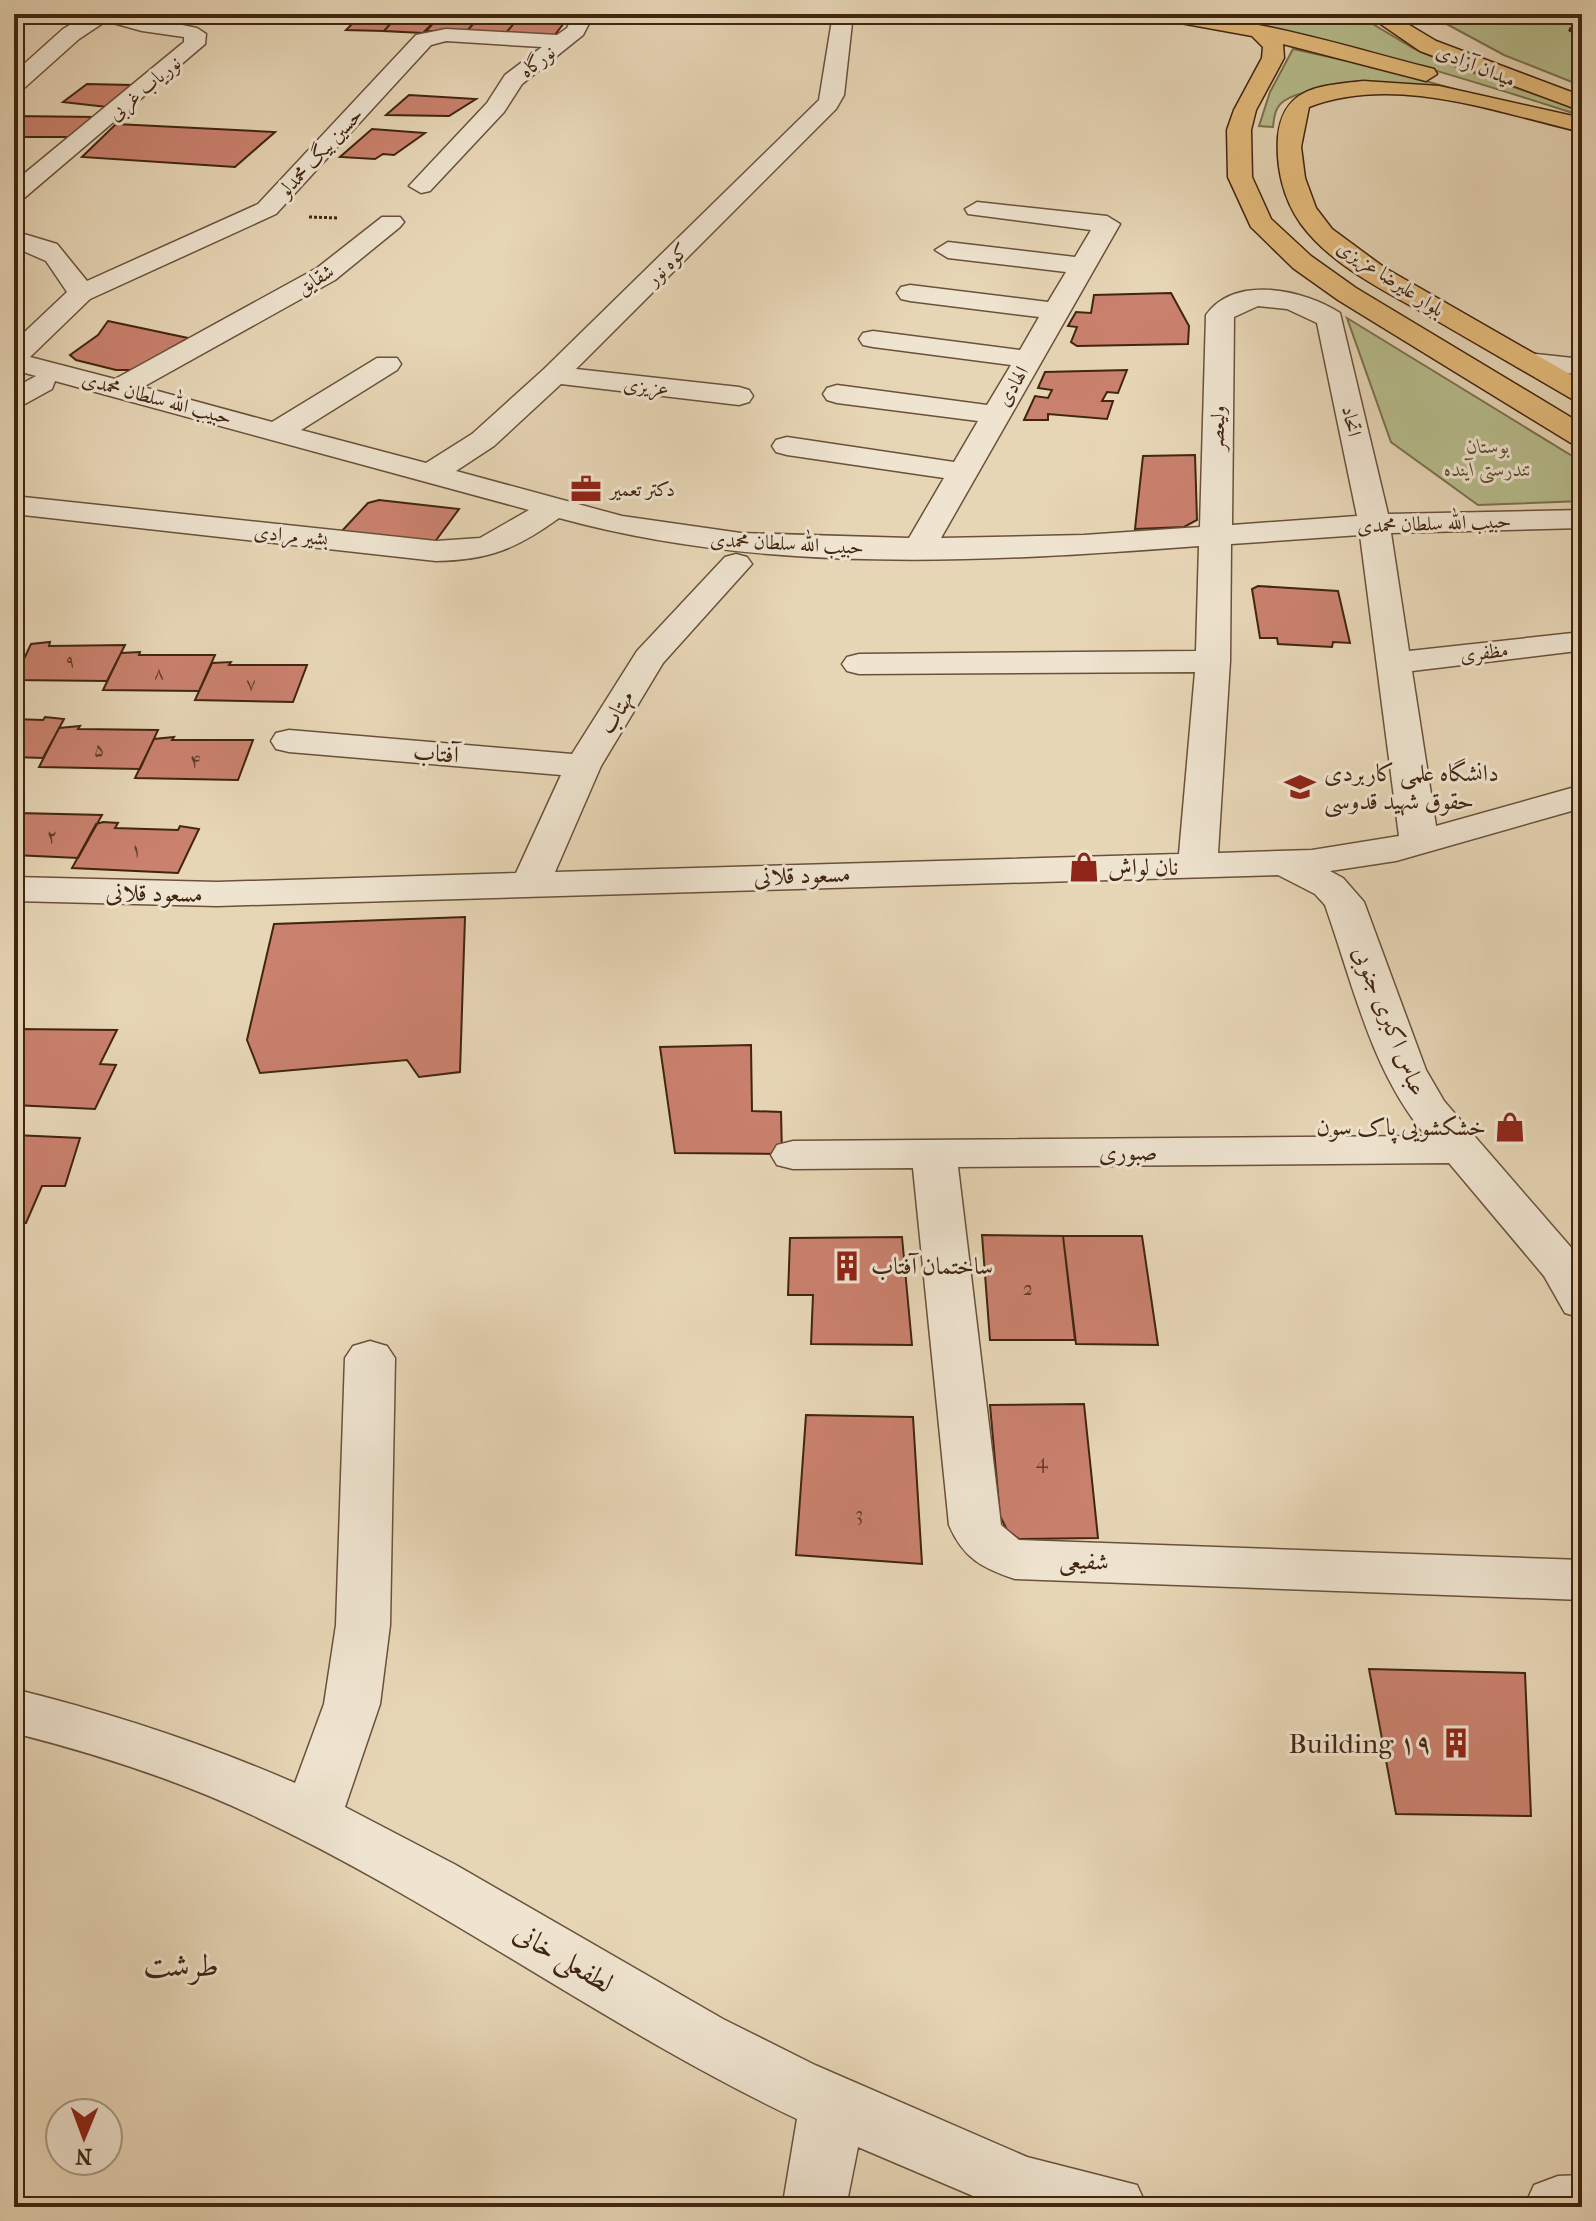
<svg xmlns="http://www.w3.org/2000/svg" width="1596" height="2221" viewBox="0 0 1596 2221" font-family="'IM FELL French Canon',Amiri,serif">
<rect width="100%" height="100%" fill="#e7d6b6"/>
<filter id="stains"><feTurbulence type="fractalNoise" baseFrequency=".0025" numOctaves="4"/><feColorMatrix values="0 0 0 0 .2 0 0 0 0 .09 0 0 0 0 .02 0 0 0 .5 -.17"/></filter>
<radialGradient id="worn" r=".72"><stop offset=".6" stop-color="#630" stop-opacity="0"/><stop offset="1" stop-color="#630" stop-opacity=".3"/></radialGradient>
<path fill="#b7bd8d" stroke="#7c714e" stroke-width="2" d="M 1196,14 L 1356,14 L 1413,48 L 1451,65 L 1582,111 L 1582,116 C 1455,75 1328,36 1196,14 Z
M 1428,14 L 1582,14 L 1582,86 L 1504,55 Z
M 1293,49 L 1375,67 L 1555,117 C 1499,105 1331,69 1284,101 C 1275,107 1274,117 1273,127 L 1259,126 L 1270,92 Z
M 1347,318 L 1582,462 L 1582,501 L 1478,505 L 1391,442 Z"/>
<path fill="#ca816e" stroke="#402510" stroke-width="2" d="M 46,14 L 80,14 L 68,23 L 37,23 Z
M 362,14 L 399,14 L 384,31 L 346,30 Z
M 399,14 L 442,14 L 423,33 L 384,31 Z
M 442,14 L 482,14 L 466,32 L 426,31 Z
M 482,14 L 522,14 L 505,34 L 466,32 Z
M 522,14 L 571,14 L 554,36 L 505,34 Z
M 87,84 L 131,85 L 107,107 L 63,102 Z
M 409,95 L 476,99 L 449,116 L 386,115 Z
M 14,116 L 94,117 L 69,137 L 14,137 Z
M 116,124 L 275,132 L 235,167 L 82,157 Z
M 372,129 L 425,133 L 394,155 L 383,154 L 375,159 L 340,157 Z
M 1171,293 L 1189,326 L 1188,344 L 1077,346 L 1071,342 L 1077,327 L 1068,326 L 1076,312 L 1091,313 L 1094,295 Z
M 108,321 L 188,338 L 134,370 L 116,370 L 76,360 L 70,355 L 98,335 Z
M 1127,370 L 1118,393 L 1107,392 L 1102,401 L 1113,401 L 1107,419 L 1048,414 L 1048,420 L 1024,420 L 1035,396 L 1048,398 L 1052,390 L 1038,388 L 1045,372 Z
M 1195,455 L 1197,520 L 1184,527 L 1135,529 L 1143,456 Z
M 379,500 L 459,509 L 434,543 L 340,533 L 368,503 Z
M 1258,586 L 1338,591 L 1350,643 L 1333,642 L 1332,647 L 1278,644 L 1277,638 L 1260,638 L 1252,589 Z
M 50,642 L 49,646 L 125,645 L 107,681 L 14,680 L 31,644 Z
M 140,652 L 139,655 L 215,655 L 199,691 L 103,690 L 121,653 Z
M 231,662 L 229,665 L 307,665 L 293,702 L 195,700 L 212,663 Z
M 45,717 L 64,719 L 43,758 L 14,757 L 14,719 L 43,720 Z
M 80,726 L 78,729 L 158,730 L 140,769 L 39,767 L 59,728 Z
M 174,737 L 172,740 L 253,740 L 238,780 L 135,778 L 154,739 Z
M 14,809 L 20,809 L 18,813 L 102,815 L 78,858 L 14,855 Z
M 103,822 L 118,823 L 115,828 L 178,830 L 180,826 L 199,829 L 178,873 L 72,868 L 96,824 Z
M 465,917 L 460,1072 L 419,1077 L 407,1060 L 260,1073 L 247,1040 L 274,924 Z
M 16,1029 L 117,1030 L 100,1064 L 116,1065 L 95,1109 L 14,1105 Z
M 751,1045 L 752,1111 L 781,1112 L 782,1154 L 675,1153 L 660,1047 Z
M 14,1135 L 80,1138 L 65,1186 L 42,1186 L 26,1223 L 14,1223 Z
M 982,1235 L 1063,1236 L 1075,1340 L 990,1340 Z
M 1063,1236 L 1142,1236 L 1158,1345 L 1076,1344 Z
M 902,1237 L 912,1345 L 811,1344 L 813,1295 L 788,1295 L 790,1238 Z
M 1084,1404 L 1098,1538 L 1019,1539 L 1007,1530 L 1000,1516 L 990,1405 Z
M 806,1415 L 913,1417 L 922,1564 L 796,1555 Z
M 1369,1669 L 1525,1673 L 1531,1816 L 1396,1814 Z"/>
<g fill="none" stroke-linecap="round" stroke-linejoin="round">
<g stroke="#6a513a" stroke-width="3">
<path id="minor" d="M 88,14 L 128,14 L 197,28 L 206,34 L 205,44 L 23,199 L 14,201 L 14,182 L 184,42 L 184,37 L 142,31 L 106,21 L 79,39 L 22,90 L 14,92 L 14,73 L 63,29 Z
M 574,14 L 594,14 L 583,35 L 522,84 L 504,112 L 430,191 L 421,193 L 409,186 L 487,103 L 505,75 L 542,47 L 446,41 L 431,45 L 276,214 L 90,299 L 30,357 L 115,379 L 317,268 L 382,217 L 400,217 L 404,222 L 400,227 L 335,280 L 143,387 L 272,422 L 377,358 L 397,358 L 401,364 L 397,370 L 301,430 L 426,463 L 472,434 L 544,369 L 819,100 L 833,14 L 853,14 L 844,95 L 836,109 L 576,369 L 739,387 L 749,390 L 753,396 L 749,402 L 739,405 L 561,384 L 494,446 L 456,471 L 622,516 L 741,533 L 909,538 L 944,478 L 787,455 L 776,452 L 772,446 L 776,440 L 787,437 L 954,462 L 978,421 L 837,403 L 827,400 L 823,394 L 827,388 L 837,385 L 987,405 L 1011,365 L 873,347 L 863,345 L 859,339 L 863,333 L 873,331 L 1020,350 L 1039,317 L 910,301 L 901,299 L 897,293 L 901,287 L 910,285 L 1048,302 L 1066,272 L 948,258 L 935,250 L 948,242 L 1075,257 L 1091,230 L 968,214 L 965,209 L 977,202 L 1107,216 L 1120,224 L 941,538 L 1084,535 L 1200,527 L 1206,315 C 1235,274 1305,290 1340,313 L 1388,514 L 1582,510 L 1582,528 L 1391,533 L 1409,651 L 1582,632 L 1582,650 L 1577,651 L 1412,671 L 1436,826 L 1582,785 L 1582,808 L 1396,861 L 1330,871 L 1343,878 L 1364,902 L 1426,1070 L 1444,1101 L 1582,1260 L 1582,1318 L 1565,1313 L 1544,1276 L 1449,1163 L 958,1167 L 1001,1525 L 1019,1540 L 1582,1560 L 1582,1600 L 1015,1579 C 982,1568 963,1558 949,1525 L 913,1168 L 793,1169 L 777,1165 L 771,1155 L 777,1145 L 793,1141 L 1426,1136 C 1371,1071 1353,984 1325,905 L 1315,894 L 1278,875 L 217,906 L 14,901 L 14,877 L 217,882 L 516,873 L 561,775 L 289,752 L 276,749 L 271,741 L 276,733 L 289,730 L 572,754 L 637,651 L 725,557 L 736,554 L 747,557 L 752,564 L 663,663 L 601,766 L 555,872 L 1179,854 L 1195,672 L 859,674 L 847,671 L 842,664 L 847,657 L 859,654 L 1196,651 L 1199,546 C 987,562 766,575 559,518 C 516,549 489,560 436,561 L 14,514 L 14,496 L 436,541 L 480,538 L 529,510 L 55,381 L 52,389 L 14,410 L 14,388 L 36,376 L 14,370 L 14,342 L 67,292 L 46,261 L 14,247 L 14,231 L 57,244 L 87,281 L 258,204 L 416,35 L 446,29 L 557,35 L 567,28 ZM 1258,306 L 1287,309 L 1317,323 L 1357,516 L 1232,525 L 1234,317 ZM 1360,535 L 1399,836 L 1312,850 L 1218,853 L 1230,661 L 1231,544 Z
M 1527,353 L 1582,359 L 1582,375 L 1517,367 L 1513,361 L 1517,355 Z
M 370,1341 L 387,1346 L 395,1358 L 390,1625 L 380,1704 L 345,1807 L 456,1865 L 723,2019 L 815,2065 L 1027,2157 L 1137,2185 L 1147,2207 L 999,2207 L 858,2147 L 846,2207 L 788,2207 L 784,2197 L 797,2119 C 609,2030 442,1904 254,1816 C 176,1779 97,1754 14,1733 L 14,1689 C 111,1713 203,1743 295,1783 L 324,1704 L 336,1625 L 345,1358 L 353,1346 Z
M 1582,2175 L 1582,2207 L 1524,2207 L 1534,2185 L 1558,2176 Z"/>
</g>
<g stroke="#402510" stroke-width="3">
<path id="major" d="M 1154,14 C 1249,14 1342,46 1434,69 L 1437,74 L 1426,81 L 1283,44 L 1284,58 L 1256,110 L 1251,130 L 1252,177 L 1271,219 L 1311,256 L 1356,288 L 1582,424 L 1582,446 L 1571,443 L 1338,300 L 1293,268 L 1251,227 L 1228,177 L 1227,130 L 1234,110 L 1262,58 L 1263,47 L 1252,36 L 1164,20 Z
M 1363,81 L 1439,86 L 1582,118 L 1582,132 C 1495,112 1396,74 1309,107 L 1301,147 L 1305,178 L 1316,208 L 1332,229 L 1385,268 L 1582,381 L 1582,402 L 1572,399 C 1524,371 1477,344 1429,316 C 1385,291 1332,266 1301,224 C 1283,199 1276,167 1278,137 C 1283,86 1321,86 1363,81 Z"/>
</g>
<g stroke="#402510" stroke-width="3">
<path id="highway" d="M 1366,14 L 1391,14 L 1436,41 L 1582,96 L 1582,111 L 1420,51 Z"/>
</g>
<path stroke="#402510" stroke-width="3" stroke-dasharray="3 2" stroke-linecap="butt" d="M 1582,28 L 1568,29 L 1582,38
M 309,217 L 339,218"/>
<use href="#minor" fill="#efe4d0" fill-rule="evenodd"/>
<use href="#major" fill="#e4bb7b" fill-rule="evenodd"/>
<use href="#highway" fill="#e4bb7b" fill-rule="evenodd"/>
</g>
<defs>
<g id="office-bare" transform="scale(2.4)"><path d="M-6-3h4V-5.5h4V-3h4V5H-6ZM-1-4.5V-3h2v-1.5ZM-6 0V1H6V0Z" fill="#8f2418" stroke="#efe4d0" stroke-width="2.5" paint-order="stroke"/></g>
<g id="university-bare" transform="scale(2.4)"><path d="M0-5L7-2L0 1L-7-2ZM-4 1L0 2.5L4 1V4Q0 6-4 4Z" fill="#8f2418" stroke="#efe4d0" stroke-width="2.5" paint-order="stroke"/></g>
<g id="shop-bare" transform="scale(2.4)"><path d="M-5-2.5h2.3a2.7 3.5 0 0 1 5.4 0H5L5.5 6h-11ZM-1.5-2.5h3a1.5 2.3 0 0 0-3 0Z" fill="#8f2418" stroke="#efe4d0" stroke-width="2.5" paint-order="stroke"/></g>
<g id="building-bare" transform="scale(2.4)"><path d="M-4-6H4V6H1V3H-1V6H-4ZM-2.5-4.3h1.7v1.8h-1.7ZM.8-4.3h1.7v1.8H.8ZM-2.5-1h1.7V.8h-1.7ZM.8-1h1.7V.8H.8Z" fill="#8f2418" stroke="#efe4d0" stroke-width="2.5" paint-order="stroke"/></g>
</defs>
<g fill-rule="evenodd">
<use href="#office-bare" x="586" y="489"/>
<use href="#university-bare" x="1300" y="787"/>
<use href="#shop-bare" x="1084" y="867"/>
<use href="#shop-bare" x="1510" y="1127"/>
<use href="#building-bare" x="847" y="1266"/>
<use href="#building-bare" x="1456" y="1743"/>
</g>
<g text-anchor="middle" stroke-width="6" stroke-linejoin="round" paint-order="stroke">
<g font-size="18" fill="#623c28">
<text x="70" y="666">۹</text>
<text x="159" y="679">۸</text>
<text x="251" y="689">۷</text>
</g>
<g font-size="20" fill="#402510" stroke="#efe4d0">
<text transform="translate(537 61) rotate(-38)" y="7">نورگاه</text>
<text transform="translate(1476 65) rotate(22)" y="7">میدان آزادی</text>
<text transform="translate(144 88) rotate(-40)" y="7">نوریاب غربی</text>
<text transform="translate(320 152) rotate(-47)" y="7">حسین بیگ محمدلو</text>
<text transform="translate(667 264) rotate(-45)" y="7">کوه نور</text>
<text transform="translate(1391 278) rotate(33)" y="7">بلوار علیرضا عزیزی</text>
<text transform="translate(315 279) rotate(-31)" y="7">شقایق</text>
<text transform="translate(646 386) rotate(6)" y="7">عزیزی</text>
<text transform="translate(1012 386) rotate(-59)" y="7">الهادی</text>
<text transform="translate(157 398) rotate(15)" y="7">حبیب الله سلطان محمدی</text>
<text transform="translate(1352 421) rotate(78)" y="7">اتحاد</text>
<text transform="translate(1217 428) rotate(-88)" y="7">ولیعصر</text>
<text transform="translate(1434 523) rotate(-2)" y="7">حبیب الله سلطان محمدی</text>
<text transform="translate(291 535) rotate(6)" y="7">بشیر مرادی</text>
<text transform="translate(787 543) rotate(3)" y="7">حبیب الله سلطان محمدی</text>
<text transform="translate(1484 652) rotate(-7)" y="7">مظفری</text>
</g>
<g font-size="20" font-style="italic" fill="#5e4b2f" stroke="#efe4d0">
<text x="1488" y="453">بوستان<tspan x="1488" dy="23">تندرستی آینده</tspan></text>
</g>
<g font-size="20" fill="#402510" stroke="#efe4d0" text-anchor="start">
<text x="610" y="496">دکتر تعمیر</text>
</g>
<g font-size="20" fill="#623c28">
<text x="99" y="755">۵</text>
<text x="195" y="767">۴</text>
<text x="52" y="842">۲</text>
<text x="136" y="856">۱</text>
<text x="1028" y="1295">2</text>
<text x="1042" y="1468">4</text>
<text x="859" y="1521">3</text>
</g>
<g font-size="24" fill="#402510" stroke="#efe4d0">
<text transform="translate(616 712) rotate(-59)" y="8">مهتاب</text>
<text transform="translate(436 753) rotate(5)" y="8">آفتاب</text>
<text transform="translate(802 875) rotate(-2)" y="8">مسعود قلانی</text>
<text transform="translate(154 893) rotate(1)" y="8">مسعود قلانی</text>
<text transform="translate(1390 1021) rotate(68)" y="8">عباس اکبری جنوبی</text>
<text transform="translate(1128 1152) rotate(-1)" y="8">صبوری</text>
<text transform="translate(1084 1561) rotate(2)" y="8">شفیعی</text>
</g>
<g font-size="24" fill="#402510" stroke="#efe4d0" text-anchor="start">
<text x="1324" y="781">دانشگاه علمی کاربردی<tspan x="1324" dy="28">حقوق شهید قدوسی</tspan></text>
<text x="1108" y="875">نان لواش</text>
<text x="1486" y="1135" text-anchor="end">خشکشویی پاک سون</text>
<text x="871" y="1274">ساختمان آفتاب</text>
</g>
<g font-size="28" fill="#402510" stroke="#efe4d0" text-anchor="end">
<text x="1432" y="1753">Building ۱۹</text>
</g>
<g font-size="28" fill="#402510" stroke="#efe4d0">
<text transform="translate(564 1957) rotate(31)" y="10">لطفعلی خانی</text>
</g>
<g font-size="32" fill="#402510" stroke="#efe4d0">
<text x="181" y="1976">طرشت</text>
</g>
</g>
<rect width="1596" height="2221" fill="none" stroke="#e7d6b6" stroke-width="48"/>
<rect x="16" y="16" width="1564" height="2189" fill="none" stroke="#402510" stroke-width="4"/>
<rect x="24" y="24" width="1548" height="2173" fill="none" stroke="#402510" stroke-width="2"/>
<g transform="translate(84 2137) rotate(181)"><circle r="38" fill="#efe4d0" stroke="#a99883" stroke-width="2"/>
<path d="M0-6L14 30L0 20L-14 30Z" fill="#8f2418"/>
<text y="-12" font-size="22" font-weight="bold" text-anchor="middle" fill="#402510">N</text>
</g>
<rect width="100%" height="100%" filter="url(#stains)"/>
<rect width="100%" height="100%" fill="url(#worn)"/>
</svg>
